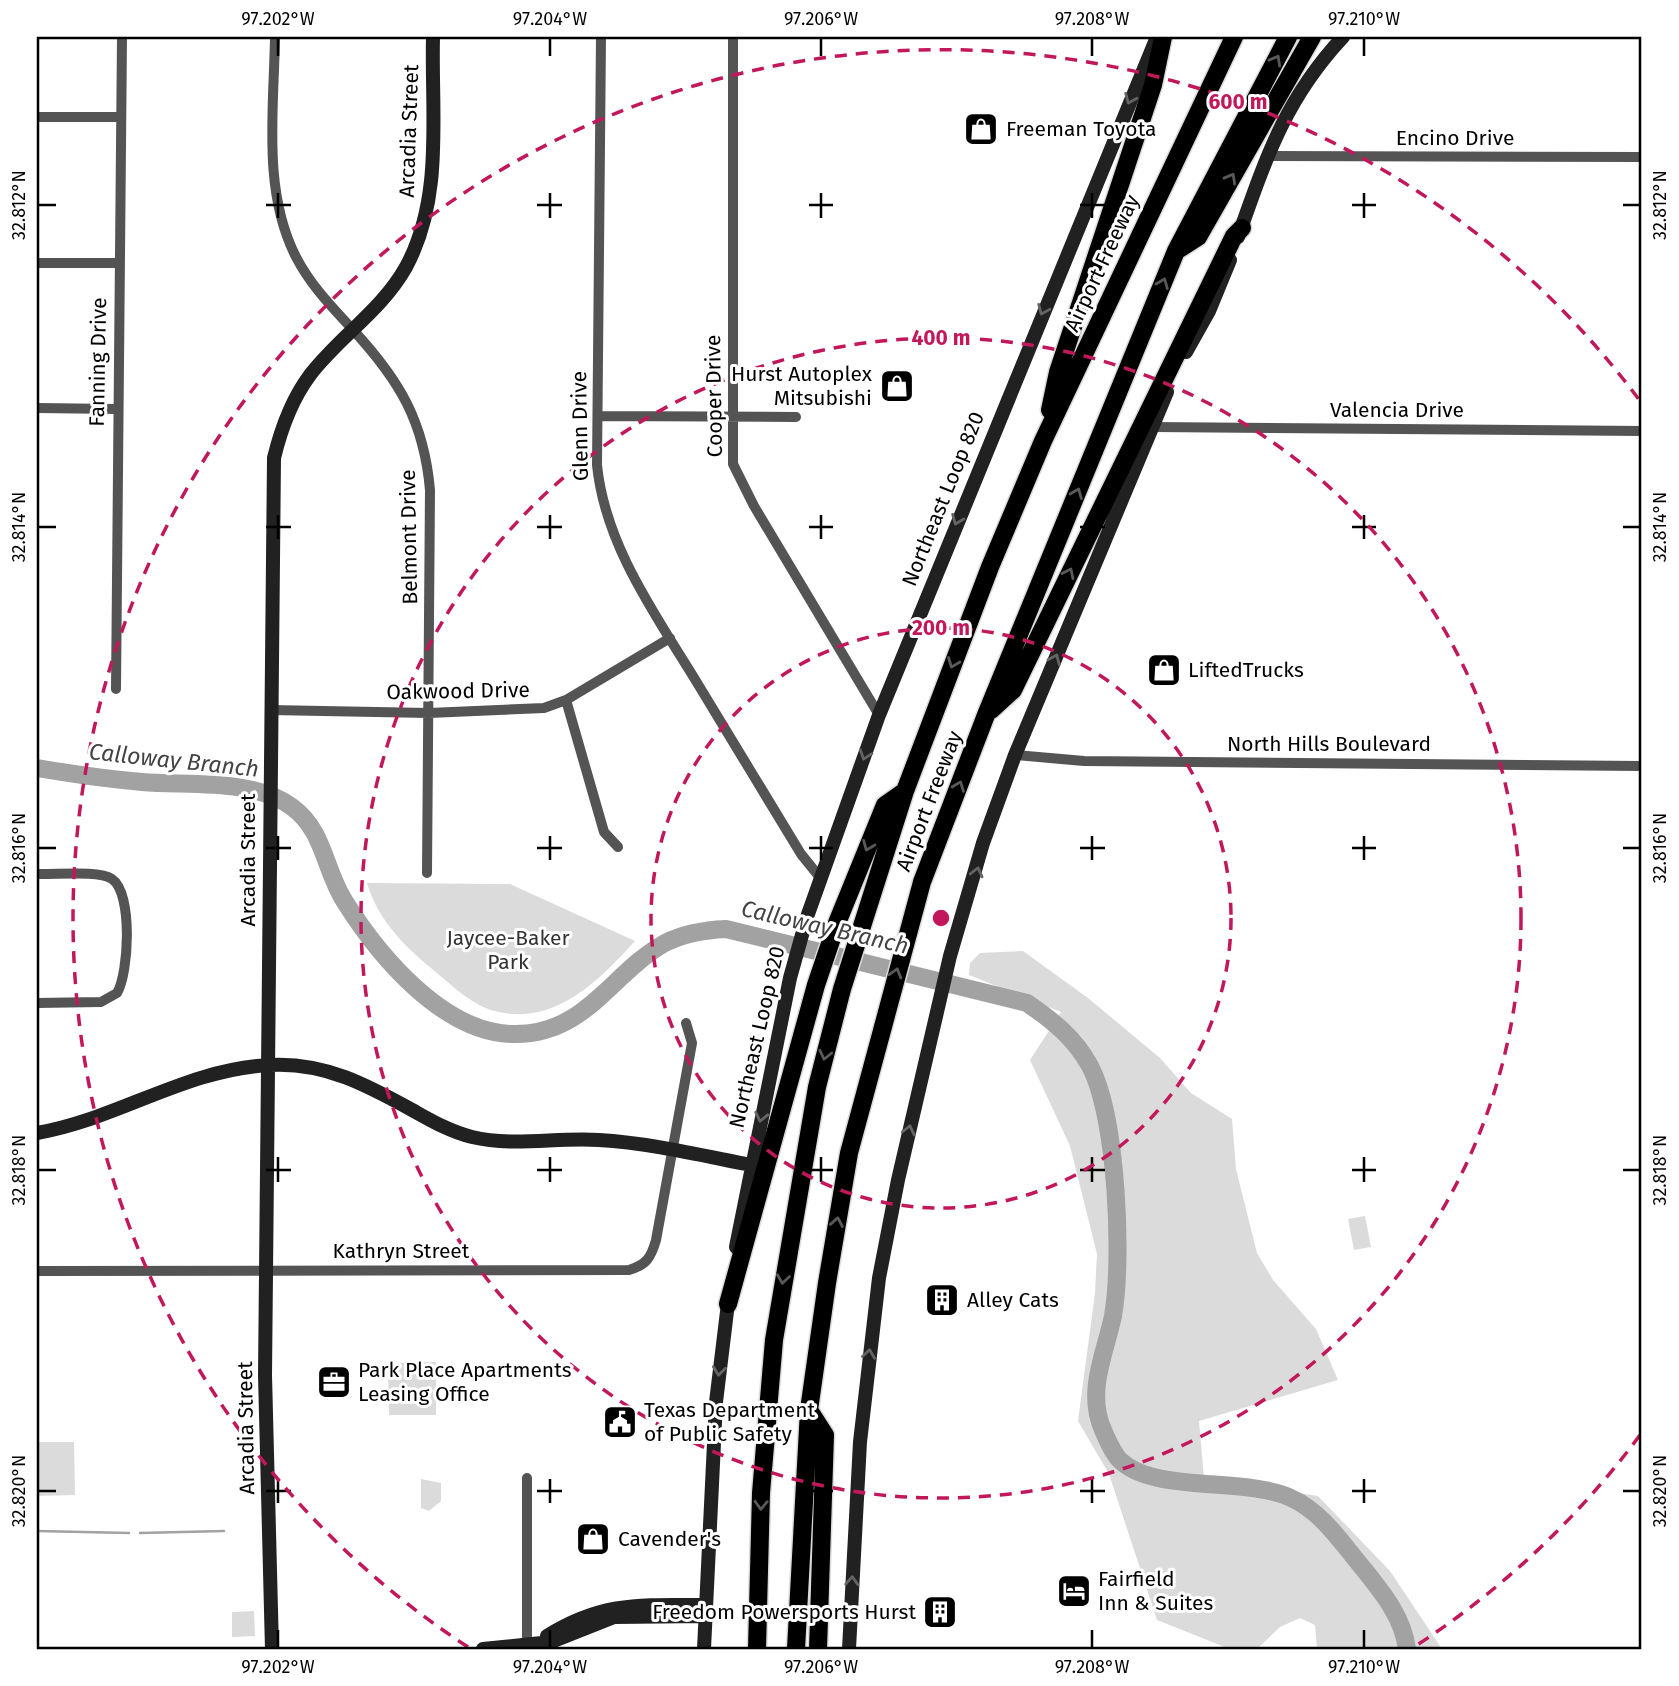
<svg xmlns="http://www.w3.org/2000/svg" width="1679" height="1686" viewBox="0 0 1679 1686" font-family="'Fira Sans',sans-serif">
<rect width="100%" height="100%" fill="#fff"/>
<path fill="#dbdbdb" d="M 367,883 L 510,884 L 635,941 C 597,983 550,1030 488,1009 C 467,1001 447,981 431,968 C 403,945 377,918 367,883 Z
M 1023,951 L 1088,998 L 1160,1058 L 1191,1093 L 1232,1119 L 1236,1169 L 1257,1253 L 1273,1280 L 1316,1329 L 1338,1380 L 1199,1421 L 1204,1478 L 1318,1496 L 1390,1571 L 1442,1649 L 1317,1649 L 1315,1625 L 1300,1618 L 1280,1627 L 1257,1649 L 1227,1648 L 1157,1620 L 1109,1474 L 1078,1421 L 1095,1293 L 1097,1254 L 1070,1146 L 1030,1060 L 1061,1012 L 969,975 L 970,963 L 980,953 Z
M 1365,1216 L 1371,1247 L 1354,1250 L 1348,1219 Z
M 436,1362 L 436,1415 L 389,1415 L 388,1363 Z
M 37,1442 L 74,1442 L 75,1495 L 37,1496 Z
M 421,1479 L 441,1483 L 441,1501 L 429,1511 L 421,1508 Z
M 254,1611 L 255,1636 L 232,1637 L 232,1612 Z"/>
<g fill="none" stroke-linecap="round" stroke-linejoin="round">
<path stroke="#a2a2a2" stroke-width="2.5" d="M 37,1531 L 129,1533
M 140,1533 L 224,1531"/>
<path stroke="#a2a2a2" stroke-width="18" d="M 37,768 C 72,774 106,779 142,782 C 189,786 252,778 292,807 C 325,831 324,870 345,902 C 379,956 444,1034 514,1034 C 586,1035 611,973 665,943 C 685,933 704,930 726,929 L 1027,1003 C 1053,1021 1074,1037 1090,1066 C 1117,1117 1123,1259 1113,1316 C 1105,1354 1086,1392 1103,1430 C 1107,1439 1114,1456 1122,1462 C 1157,1493 1247,1477 1291,1498 C 1322,1512 1341,1542 1362,1567 C 1382,1592 1403,1617 1407,1649"/>
<g stroke="#dbdbdb" stroke-width="21">
<path id="highway" d="M 1176,251 L 1198,237 L 1312,37
M 1050,410 L 1058,372 L 1153,85 L 1163,37
M 991,710 L 1013,690 L 1234,236 L 1242,228
M 728,1304 L 816,985 L 837,923 L 885,805 L 905,791
M 809,1410 L 825,1435 L 818,1649
M 757,1649 L 761,1493 L 774,1340 L 817,1087 L 842,989 L 905,791 L 990,567 L 1043,441 L 1234,37
M 796,1649 L 809,1410 L 827,1283 L 849,1153 L 922,882 L 986,715 L 1176,251 L 1288,37"/>
</g>
<path stroke="#545454" stroke-width="10" d="M 275,37 C 274,108 262,191 296,257 C 311,286 332,307 354,331 C 400,381 424,422 430,490 L 427,873
M 601,37 L 597,465 C 605,545 655,614 696,681 C 731,739 766,796 801,854 L 822,880
M 733,37 L 733,464 L 754,506 L 879,715
M 37,117 L 120,117
M 1267,156 L 1642,157
M 37,263 L 119,263
M 37,408 L 116,409
M 598,416 L 796,417
M 1152,427 L 1642,431
M 116,689 L 122,37
M 566,700 L 604,832 L 618,847
M 270,710 L 429,713 L 544,708 L 566,700 L 670,638
M 1015,755 L 1084,761 L 1642,766
M 37,874 C 54,875 99,870 112,879 C 133,893 129,973 117,993 L 101,1002 L 37,1003
M 37,1271 L 629,1270 C 646,1265 651,1258 656,1240 L 692,1043 L 686,1023
M 527,1645 L 527,1478"/>
<path stroke="#212121" stroke-width="14" d="M 1238,237 C 1266,158 1285,99 1343,37
M 1186,352 L 1209,311 L 1230,260
M 37,1133 C 118,1119 186,1069 270,1065 C 325,1062 367,1085 414,1111 C 432,1121 451,1132 472,1137 C 513,1147 557,1137 599,1140 C 650,1143 700,1155 751,1165
M 736,1247 L 790,978 L 807,917 L 879,715 L 1157,37
M 547,1636 C 603,1601 642,1605 706,1605
M 272,1649 L 265,1375 L 274,458 C 281,429 292,399 310,375 C 339,337 382,310 406,267 C 444,197 431,113 433,37
M 483,1649 L 551,1642 L 614,1617 L 705,1616
M 704,1649 L 716,1402 L 729,1295
M 849,1649 L 860,1442 L 879,1278 L 898,1180 L 950,956 L 983,843 L 1015,755 L 1167,392"/>
<use href="#highway" stroke="#000" stroke-width="18"/>
</g>
<defs><path id="oneway-chevron" d="M-2-3.5L2.5 0L-2 3.5" fill="none" stroke-width="1.6" stroke-linecap="round" stroke-linejoin="round" transform="scale(1.75)"/></defs>
<g stroke="#595959">
<use href="#oneway-chevron" transform="translate(1276 60) rotate(-61)"/>
<use href="#oneway-chevron" transform="translate(1231 178) rotate(-61)"/>
<use href="#oneway-chevron" transform="translate(1163 283) rotate(-68)"/>
<use href="#oneway-chevron" transform="translate(1077 493) rotate(-68)"/>
<use href="#oneway-chevron" transform="translate(1069 573) rotate(-64)"/>
<use href="#oneway-chevron" transform="translate(953 663) rotate(111)"/>
<use href="#oneway-chevron" transform="translate(959 786) rotate(-69)"/>
<use href="#oneway-chevron" transform="translate(868 846) rotate(112)"/>
<use href="#oneway-chevron" transform="translate(896 973) rotate(-74)"/>
<use href="#oneway-chevron" transform="translate(825 1055) rotate(103)"/>
<use href="#oneway-chevron" transform="translate(837 1222) rotate(-80)"/>
<use href="#oneway-chevron" transform="translate(783 1279) rotate(98)"/>
<use href="#oneway-chevron" transform="translate(761 1505) rotate(92)"/>
</g>
<g stroke="#646464">
<use href="#oneway-chevron" transform="translate(1130 99) rotate(113)"/>
<use href="#oneway-chevron" transform="translate(1043 310) rotate(113)"/>
<use href="#oneway-chevron" transform="translate(957 520) rotate(112)"/>
<use href="#oneway-chevron" transform="translate(1055 659) rotate(-67)"/>
<use href="#oneway-chevron" transform="translate(865 755) rotate(109)"/>
<use href="#oneway-chevron" transform="translate(977 872) rotate(-76)"/>
<use href="#oneway-chevron" transform="translate(761 1117) rotate(102)"/>
<use href="#oneway-chevron" transform="translate(909 1130) rotate(-77)"/>
<use href="#oneway-chevron" transform="translate(869 1354) rotate(-82)"/>
<use href="#oneway-chevron" transform="translate(719 1371) rotate(97)"/>
<use href="#oneway-chevron" transform="translate(852 1581) rotate(-87)"/>
</g>
<path fill="none" stroke="#000" stroke-width="2.5" d="M 278,38 L 278,56M 550,38 L 550,56M 821,38 L 821,56M 1092,38 L 1092,56M 1364,38 L 1364,56M 278,193 L 278,218M 550,193 L 550,218M 821,193 L 821,218M 1092,193 L 1092,218M 1364,193 L 1364,218M 38,205 L 56,205M 266,205 L 291,205M 537,205 L 562,205M 809,205 L 833,205M 1080,205 L 1105,205M 1352,205 L 1376,205M 1623,205 L 1640,205M 278,515 L 278,539M 550,515 L 550,539M 821,515 L 821,539M 1092,515 L 1092,539M 1364,515 L 1364,539M 38,527 L 56,527M 266,527 L 291,527M 537,527 L 562,527M 809,527 L 833,527M 1080,527 L 1105,527M 1352,527 L 1376,527M 1623,527 L 1640,527M 278,836 L 278,860M 550,836 L 550,860M 821,836 L 821,860M 1092,836 L 1092,860M 1364,836 L 1364,860M 38,848 L 56,848M 266,848 L 291,848M 537,848 L 562,848M 809,848 L 833,848M 1080,848 L 1105,848M 1352,848 L 1376,848M 1623,848 L 1640,848M 278,1157 L 278,1182M 550,1157 L 550,1182M 821,1157 L 821,1182M 1092,1157 L 1092,1182M 1364,1157 L 1364,1182M 38,1170 L 56,1170M 266,1170 L 291,1170M 537,1170 L 562,1170M 809,1170 L 833,1170M 1080,1170 L 1105,1170M 1352,1170 L 1376,1170M 1623,1170 L 1640,1170M 278,1479 L 278,1503M 550,1479 L 550,1503M 821,1479 L 821,1503M 1092,1479 L 1092,1503M 1364,1479 L 1364,1503M 38,1491 L 56,1491M 266,1491 L 291,1491M 537,1491 L 562,1491M 809,1491 L 833,1491M 1080,1491 L 1105,1491M 1352,1491 L 1376,1491M 1623,1491 L 1640,1491M 278,1630 L 278,1648M 550,1630 L 550,1648M 821,1630 L 821,1648M 1092,1630 L 1092,1648M 1364,1630 L 1364,1648"/>
<g fill="none" stroke="#c2185b" stroke-width="3.5" stroke-dasharray="12 9">
<circle cx="941" cy="918" r="290"/>
<circle cx="941" cy="918" r="580"/>
<path d="M1640 1435A869 869 0 0 1 1414 1647M468 1647A869 869 0 1 1 1640 401"/>
</g>
<defs>
<g id="shop-square" transform="scale(1.75)"><rect x="-9" y="-9" width="18" height="18" rx="4" fill="#000" stroke="#fff"/><path d="M-5-2.5h2.3a2.7 3.5 0 0 1 5.4 0H5L5.5 6h-11ZM-1.5-2.5h3a1.5 2.3 0 0 0-3 0Z" fill="#fff"/></g>
<g id="building-square" transform="scale(1.75)"><rect x="-9" y="-9" width="18" height="18" rx="4" fill="#000" stroke="#fff"/><path d="M-4-6H4V6H1V3H-1V6H-4ZM-2.5-4.3h1.7v1.8h-1.7ZM.8-4.3h1.7v1.8H.8ZM-2.5-1h1.7V.8h-1.7ZM.8-1h1.7V.8H.8Z" fill="#fff"/></g>
<g id="office-square" transform="scale(1.75)"><rect x="-9" y="-9" width="18" height="18" rx="4" fill="#000" stroke="#fff"/><path d="M-6-3h4V-5.5h4V-3h4V5H-6ZM-1-4.5V-3h2v-1.5ZM-6 0V1H6V0Z" fill="#fff"/></g>
<g id="civic-square" transform="scale(1.75)"><rect x="-9" y="-9" width="18" height="18" rx="4" fill="#000" stroke="#fff"/><path d="M-.6-6.5H3V-4.5H.6V-3L4-1V1h2V6H-6V1h2V-1L-.6-3ZM-1.2 2.5V6h2.4V2.5Z" fill="#fff"/></g>
<g id="hotel-square" transform="scale(1.75)"><rect x="-9" y="-9" width="18" height="18" rx="4" fill="#000" stroke="#fff"/><path d="M-6-4.5h1.5V1H6V5H4.5V3h-9V5H-6ZM-4 0a1.8 1.8 0 1 1 3.6 0ZM.5 0V-2.5h3Q6-2.5 6 0Z" fill="#fff"/></g>
</defs>
<g fill-rule="evenodd">
<use href="#shop-square" x="981" y="129"/>
<use href="#shop-square" x="897" y="386"/>
<use href="#shop-square" x="1164" y="670"/>
<use href="#building-square" x="942" y="1300"/>
<use href="#office-square" x="334" y="1382"/>
<use href="#civic-square" x="620" y="1422"/>
<use href="#shop-square" x="593" y="1539"/>
<use href="#hotel-square" x="1074" y="1591"/>
<use href="#building-square" x="940" y="1612"/>
</g>
<g text-anchor="middle" stroke-width="6" stroke-linejoin="round" paint-order="stroke">
<g font-size="21" fill="#000" stroke="#fff" text-anchor="start">
<text x="1006" y="136">Freeman Toyota</text>
<text x="872" y="381" text-anchor="end">Hurst Autoplex<tspan x="872" dy="24">Mitsubishi</tspan></text>
<text x="1188" y="677">LiftedTrucks</text>
<text x="967" y="1307">Alley Cats</text>
<text x="358" y="1377">Park Place Apartments<tspan x="358" dy="24">Leasing Office</tspan></text>
<text x="644" y="1417">Texas Department<tspan x="644" dy="24">of Public Safety</tspan></text>
<text x="618" y="1546">Cavender's</text>
<text x="1098" y="1586">Fairfield<tspan x="1098" dy="24">Inn &amp; Suites</tspan></text>
<text x="916" y="1619" text-anchor="end">Freedom Powersports Hurst</text>
</g>
<g font-size="21" fill="#000" stroke="#fff">
<text transform="translate(409 131) rotate(-88)" y="7">Arcadia Street</text>
<text x="1455" y="145">Encino Drive</text>
<text transform="translate(1102 263) rotate(-65)" y="7">Airport Freeway</text>
<text transform="translate(98 362) rotate(-89)" y="7">Fanning Drive</text>
<text transform="translate(714 396) rotate(-91)" y="7">Cooper Drive</text>
<text x="1397" y="417">Valencia Drive</text>
<text transform="translate(580 426) rotate(-91)" y="7">Glenn Drive</text>
<text transform="translate(943 499) rotate(-68)" y="7">Northeast Loop 820</text>
<text transform="translate(409 537) rotate(-91)" y="7">Belmont Drive</text>
<text transform="translate(458 691) rotate(-1)" y="7">Oakwood Drive</text>
<text x="1329" y="751">North Hills Boulevard</text>
<text transform="translate(929 801) rotate(-69)" y="7">Airport Freeway</text>
<text transform="translate(248 860) rotate(-90)" y="7">Arcadia Street</text>
<text transform="translate(757 1037) rotate(-77)" y="7">Northeast Loop 820</text>
<text x="401" y="1258">Kathryn Street</text>
<text transform="translate(246 1428) rotate(-91)" y="7">Arcadia Street</text>
</g>
<g font-size="21" fill="#323232" stroke="#fff">
<text x="508" y="945">Jaycee-Baker<tspan x="508" dy="24">Park</tspan></text>
</g>
<g font-size="23" font-style="italic" fill="#434343" stroke="#fff">
<text transform="translate(174 760) rotate(6)" y="8">Calloway Branch</text>
<text transform="translate(825 927) rotate(13)" y="8">Calloway Branch</text>
</g>
</g>
<circle cx="941" cy="918" r="10" fill="#c2185b" stroke="#fff" stroke-width="3.5"/>
<g font-size="21" text-anchor="middle" font-weight="bold" fill="#c2185b" stroke="#fff" stroke-width="6" stroke-linejoin="round" paint-order="stroke">
<text x="1238" y="109">600 m</text>
<text x="941" y="345">400 m</text>
<text x="941" y="635">200 m</text>
</g>
<rect width="1679" height="1686" fill="none" stroke="#ffffff" stroke-width="77"/>
<rect x="38" y="38" width="1602" height="1610" fill="none" stroke="#000" stroke-width="2.5"/>
<g font-size="18" text-anchor="middle" fill="#000">
<text x="278" y="25">97.202°W</text>
<text x="550" y="25">97.204°W</text>
<text x="821" y="25">97.206°W</text>
<text x="1092" y="25">97.208°W</text>
<text x="1364" y="25">97.210°W</text>
<text transform="translate(1660 205) rotate(-90)" y="6">32.812°N</text>
<text transform="translate(19 205) rotate(-90)" y="6">32.812°N</text>
<text transform="translate(1660 527) rotate(-90)" y="6">32.814°N</text>
<text transform="translate(19 527) rotate(-90)" y="6">32.814°N</text>
<text transform="translate(1660 848) rotate(-90)" y="6">32.816°N</text>
<text transform="translate(19 848) rotate(-90)" y="6">32.816°N</text>
<text transform="translate(1660 1170) rotate(-90)" y="6">32.818°N</text>
<text transform="translate(19 1170) rotate(-90)" y="6">32.818°N</text>
<text transform="translate(1660 1491) rotate(-90)" y="6">32.820°N</text>
<text transform="translate(19 1491) rotate(-90)" y="6">32.820°N</text>
<text x="278" y="1673">97.202°W</text>
<text x="550" y="1673">97.204°W</text>
<text x="821" y="1673">97.206°W</text>
<text x="1092" y="1673">97.208°W</text>
<text x="1364" y="1673">97.210°W</text>
</g>
</svg>
